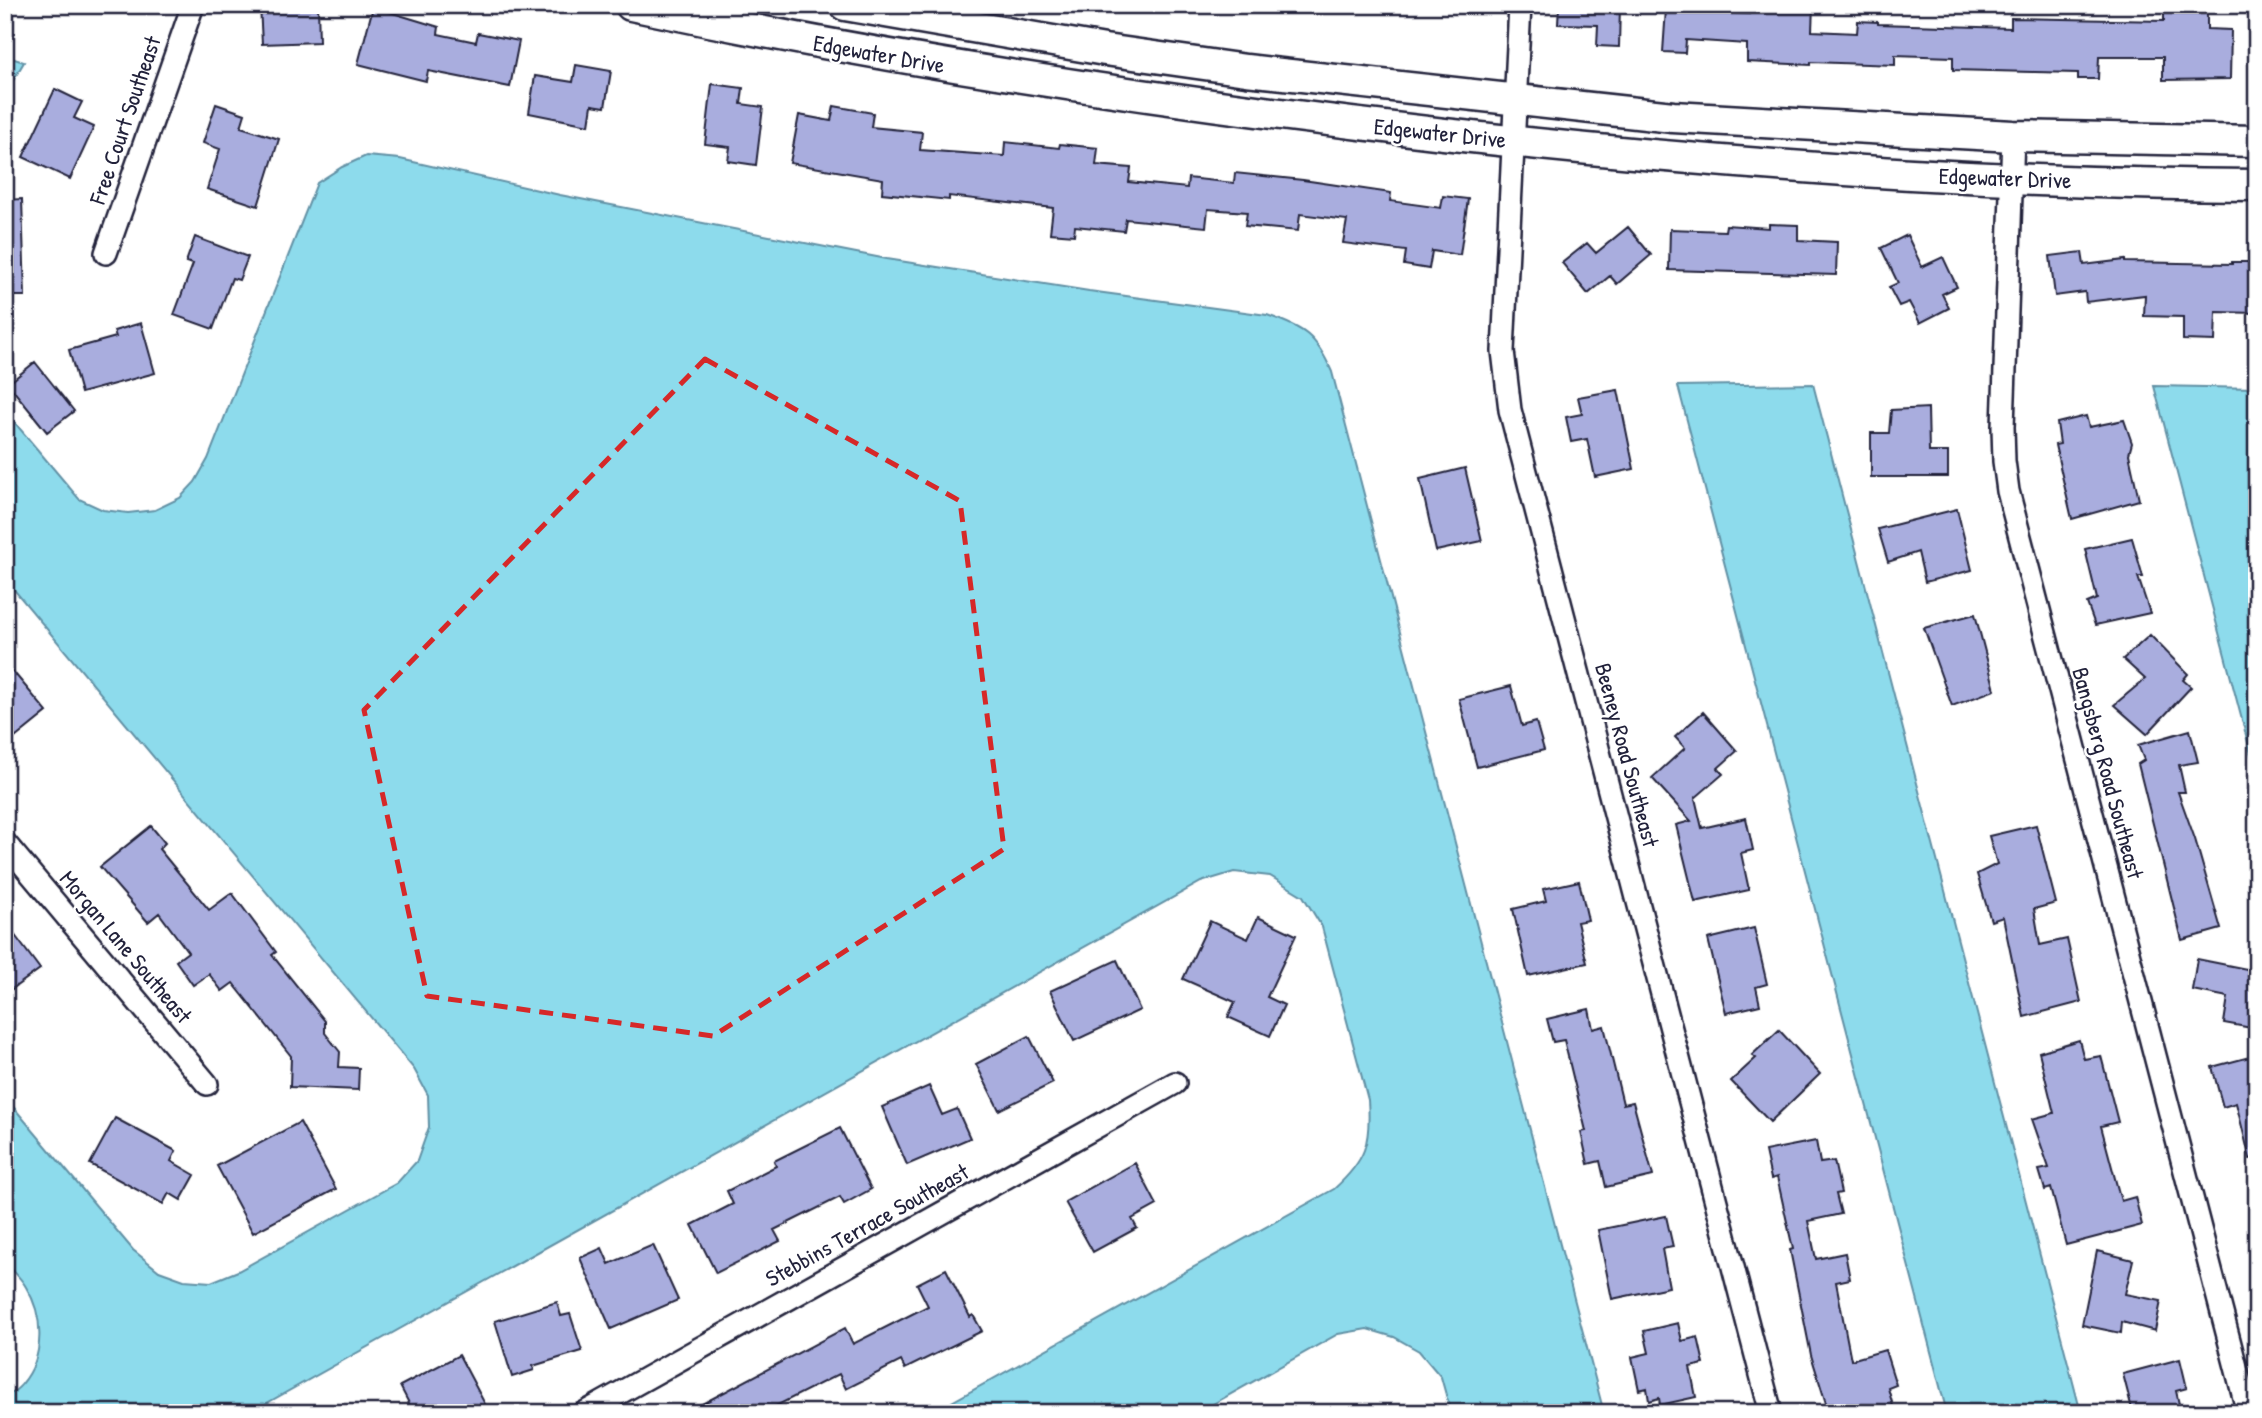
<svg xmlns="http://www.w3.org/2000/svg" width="2262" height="1418" viewBox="0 0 2262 1418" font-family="'Patrick Hand',sans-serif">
<rect width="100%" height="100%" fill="#fff"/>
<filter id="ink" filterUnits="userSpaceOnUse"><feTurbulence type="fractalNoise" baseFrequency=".0143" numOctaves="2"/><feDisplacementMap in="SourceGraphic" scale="14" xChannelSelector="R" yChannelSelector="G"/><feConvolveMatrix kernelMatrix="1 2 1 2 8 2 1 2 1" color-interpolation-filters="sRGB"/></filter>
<g filter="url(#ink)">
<path fill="#8ddbec" stroke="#6291a5" stroke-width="2" d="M 5,56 L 24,62 L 5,94 Z
M 366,156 L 400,159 L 560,195 L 887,259 L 1089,291 L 1267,315 C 1304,328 1316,335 1332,372 L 1604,1413 L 1451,1413 L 1441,1377 L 1419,1351 L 1394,1337 L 1367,1329 L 1338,1334 L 1197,1413 L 932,1413 L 1334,1189 C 1366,1160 1371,1143 1368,1100 L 1322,927 L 1303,896 L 1270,876 L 1234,872 L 1201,882 L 249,1413 L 5,1413 L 5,1398 C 11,1394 18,1389 22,1384 C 45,1357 44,1316 26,1287 C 21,1278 12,1270 5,1262 L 5,1097 L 133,1250 L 159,1271 L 184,1280 L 211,1282 L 238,1271 L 397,1183 L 417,1161 L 429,1127 L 428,1095 L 414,1069 L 5,579 L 5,411 L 79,499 L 103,510 L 128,513 L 155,510 L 180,498 L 195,482 L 208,459 L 317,183 L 342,167 Z
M 1813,384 L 2081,1413 L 1947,1413 L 1678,386 Z
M 2154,386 L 2257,388 L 2257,777 Z"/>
<path fill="#a9adde" stroke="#22223b" stroke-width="2" d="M 260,5 L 318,5 L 319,42 L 262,44 Z
M 1559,5 L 1620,5 L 1619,47 L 1597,46 L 1598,25 L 1558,24 Z
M 1749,5 L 1813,5 L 1812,31 L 1857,33 L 1858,21 L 1878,22 L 1878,24 L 2011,28 L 2011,18 L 2164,21 L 2164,8 L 2207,9 L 2207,29 L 2231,30 L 2230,79 L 2163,80 L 2163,57 L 2099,57 L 2098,79 L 2078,79 L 2078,73 L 1953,70 L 1953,57 L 1895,55 L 1895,65 L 1811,62 L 1811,65 L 1747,62 L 1747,44 L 1686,40 L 1685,53 L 1663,52 L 1666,9 L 1749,14 Z
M 373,7 L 439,27 L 438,34 L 476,42 L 478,33 L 519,41 L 510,87 L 428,71 L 426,81 L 358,64 Z
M 576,65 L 611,71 L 605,107 L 592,105 L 589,125 L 529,113 L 535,76 L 573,82 Z
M 712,84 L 743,88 L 741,104 L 763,107 L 756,165 L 728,161 L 730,147 L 705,144 Z
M 55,89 L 82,102 L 74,118 L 94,127 L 70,179 L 23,157 Z
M 216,104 L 245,114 L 241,127 L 279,139 L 258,206 L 207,189 L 220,149 L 203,143 Z
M 834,106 L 873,113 L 871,127 L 922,132 L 920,150 L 1004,156 L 1005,142 L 1059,148 L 1060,144 L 1098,148 L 1096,165 L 1131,168 L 1129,182 L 1187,188 L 1188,178 L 1234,183 L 1235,173 L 1303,180 L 1391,193 L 1390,201 L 1441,208 L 1443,196 L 1468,199 L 1460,255 L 1432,251 L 1429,269 L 1404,265 L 1406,251 L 1343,243 L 1347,220 L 1300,214 L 1298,231 L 1245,226 L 1247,212 L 1208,209 L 1206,227 L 1126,219 L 1124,231 L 1075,226 L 1074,235 L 1050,233 L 1053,208 L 949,196 L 949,200 L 882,193 L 883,179 L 790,163 L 799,115 L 831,121 Z
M 22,199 L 25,296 L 5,296 L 5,200 Z
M 1769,224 L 1798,225 L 1798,240 L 1837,242 L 1836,275 L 1669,270 L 1670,229 L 1725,231 L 1726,225 L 1769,228 Z
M 1628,227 L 1651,255 L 1617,284 L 1610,276 L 1588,294 L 1562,263 L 1587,243 L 1596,253 Z
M 1907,235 L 1922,267 L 1943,257 L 1957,287 L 1942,294 L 1949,308 L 1920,323 L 1909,302 L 1899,306 L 1889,287 L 1898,283 L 1881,248 Z
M 195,237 L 248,257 L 239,280 L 232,278 L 213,329 L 174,315 L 193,264 L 186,262 Z
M 2082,252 L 2084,265 L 2125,260 L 2125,262 L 2232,264 L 2232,262 L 2257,262 L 2257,313 L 2216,312 L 2215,341 L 2183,340 L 2183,317 L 2144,316 L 2145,295 L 2086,302 L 2085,292 L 2055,296 L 2050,256 Z
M 141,323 L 155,373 L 81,393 L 69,350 L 116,337 L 114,331 Z
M 35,362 L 74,411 L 47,432 L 8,384 Z
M 1618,390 L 1634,469 L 1595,477 L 1587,439 L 1571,442 L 1566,417 L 1582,414 L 1578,397 Z
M 1928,408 L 1929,452 L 1948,452 L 1948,477 L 1871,477 L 1871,433 L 1889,433 L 1891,410 Z
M 2086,416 L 2089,427 L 2124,420 L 2132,443 L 2129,454 L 2139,500 L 2072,519 L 2055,445 L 2060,444 L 2057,423 Z
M 1465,468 L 1482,541 L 1436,551 L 1420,479 Z
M 1957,509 L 1972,570 L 1925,582 L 1918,552 L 1888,562 L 1878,529 Z
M 2132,538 L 2143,577 L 2138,577 L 2150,613 L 2095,625 L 2087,603 L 2097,599 L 2085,549 Z
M 1975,614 L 1995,690 L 1952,706 L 1924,628 Z
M 2150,635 L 2188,674 L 2183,680 L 2191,687 L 2147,734 L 2114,705 L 2145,679 L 2123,659 Z
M 5,662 L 47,712 L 5,746 Z
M 1511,686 L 1522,726 L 1536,722 L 1544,750 L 1477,767 L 1459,699 Z
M 1703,712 L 1737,751 L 1718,768 L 1723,774 L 1695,798 L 1702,828 L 1746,818 L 1753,850 L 1741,853 L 1749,890 L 1695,902 L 1676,825 L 1691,821 L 1652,778 L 1685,748 L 1675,737 Z
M 2190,730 L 2198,762 L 2179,765 L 2185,792 L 2178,792 L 2195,839 L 2221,929 L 2182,940 L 2138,764 L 2144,760 L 2138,745 Z
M 2036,825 L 2056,903 L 2034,909 L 2040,945 L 2067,939 L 2081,1002 L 2024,1017 L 2003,917 L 1991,921 L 1977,874 L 1997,864 L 1989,836 Z
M 151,826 L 165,843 L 159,849 L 209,910 L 232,893 L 276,952 L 272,955 L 325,1021 L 325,1033 L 340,1052 L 339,1067 L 359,1068 L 358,1090 L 290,1087 L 291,1056 L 233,983 L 222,991 L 209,974 L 193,985 L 176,961 L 188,952 L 159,913 L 148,922 L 100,867 Z
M 1579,881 L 1588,920 L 1577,922 L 1587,963 L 1528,976 L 1513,909 L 1546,901 L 1543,889 Z
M 1258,917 L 1296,935 L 1267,997 L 1284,1005 L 1270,1036 L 1228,1017 L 1235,1002 L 1183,979 L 1210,921 L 1248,939 Z
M 5,922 L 40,969 L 5,994 Z
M 1754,928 L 1767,984 L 1756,987 L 1760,1005 L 1726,1013 L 1708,939 Z
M 2197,959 L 2257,971 L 2257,1029 L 2224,1023 L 2228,997 L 2192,990 Z
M 1117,960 L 1140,1010 L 1074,1041 L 1050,991 Z
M 1589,1009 L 1593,1029 L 1604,1026 L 1623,1104 L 1633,1102 L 1653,1176 L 1606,1187 L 1600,1161 L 1588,1164 L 1581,1132 L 1586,1131 L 1564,1040 L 1553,1042 L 1547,1019 Z
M 1779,1030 L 1820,1074 L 1770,1122 L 1731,1081 L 1756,1058 L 1752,1055 Z
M 1029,1036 L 1053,1083 L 999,1110 L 976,1064 Z
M 2079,1040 L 2084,1059 L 2101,1056 L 2118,1122 L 2101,1126 L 2121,1201 L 2135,1197 L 2142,1225 L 2066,1245 L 2051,1188 L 2045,1190 L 2039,1170 L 2049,1168 L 2032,1119 L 2054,1113 L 2039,1052 Z
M 2257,1055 L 2257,1158 L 2250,1159 L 2236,1103 L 2223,1107 L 2212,1067 Z
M 929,1086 L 942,1115 L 957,1109 L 970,1138 L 907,1165 L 882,1107 Z
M 115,1118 L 176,1151 L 171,1161 L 195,1175 L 181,1200 L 169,1193 L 163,1204 L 90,1164 Z
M 300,1122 L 336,1189 L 253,1233 L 217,1166 Z
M 840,1128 L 871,1189 L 844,1204 L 840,1197 L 774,1230 L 780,1241 L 716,1273 L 692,1225 L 733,1204 L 727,1191 L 776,1166 L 774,1161 Z
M 1816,1141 L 1820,1163 L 1834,1161 L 1841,1193 L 1836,1194 L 1841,1214 L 1808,1221 L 1816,1259 L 1845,1253 L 1850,1279 L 1836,1282 L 1851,1360 L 1885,1350 L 1896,1385 L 1888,1388 L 1895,1413 L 1829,1413 L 1811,1355 L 1790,1250 L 1793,1249 L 1777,1177 L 1771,1179 L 1765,1151 Z
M 1135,1163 L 1157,1205 L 1132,1219 L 1137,1228 L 1093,1252 L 1065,1202 Z
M 1666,1216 L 1673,1247 L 1662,1249 L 1669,1287 L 1612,1299 L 1598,1230 Z
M 653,1245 L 678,1300 L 611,1329 L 580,1258 L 602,1248 L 609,1264 Z
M 2097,1251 L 2133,1260 L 2125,1294 L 2161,1301 L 2155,1331 L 2122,1322 L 2121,1333 L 2082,1325 Z
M 946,1269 L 970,1317 L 973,1315 L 982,1331 L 905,1369 L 901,1361 L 846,1389 L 839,1374 L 762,1413 L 685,1413 L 845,1328 L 853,1344 L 928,1306 L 917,1284 Z
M 557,1302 L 561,1316 L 570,1314 L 582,1351 L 533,1366 L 534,1370 L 512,1377 L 495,1321 Z
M 1678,1323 L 1682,1341 L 1698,1337 L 1704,1364 L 1690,1367 L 1696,1397 L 1660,1405 L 1659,1398 L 1649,1401 L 1647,1388 L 1639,1390 L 1632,1357 L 1649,1353 L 1644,1331 Z
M 459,1355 L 486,1406 L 473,1413 L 414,1413 L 400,1386 Z
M 2180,1359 L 2187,1388 L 2176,1391 L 2181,1413 L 2133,1413 L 2123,1374 Z"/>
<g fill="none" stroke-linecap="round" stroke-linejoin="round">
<g stroke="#22223b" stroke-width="26">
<path id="street" d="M 1520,5 L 1503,351 L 1510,410 L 1771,1413
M 2013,136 L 2003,427 L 2004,461 L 2008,491 L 2248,1413
M 106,253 L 193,5
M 5,843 L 207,1084
M 584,1413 L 1175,1083"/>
</g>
<g stroke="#22223b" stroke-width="35">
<path id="secondary" d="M 631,5 C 900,62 1171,103 1444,134 C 1714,164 1985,184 2257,185
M 845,5 L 1105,50 L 1246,70 L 1673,117 L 2013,136 L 2257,141"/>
</g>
<use href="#street" stroke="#fff" stroke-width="21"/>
<use href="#secondary" stroke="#fff" stroke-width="30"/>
</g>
</g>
<path fill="none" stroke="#d62828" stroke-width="5" stroke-dasharray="14 9" stroke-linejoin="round" d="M 705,359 L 960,501 L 1004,849 L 713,1036 L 427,996 L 364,710 Z"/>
<g text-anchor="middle" stroke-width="5" stroke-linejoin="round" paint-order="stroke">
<g font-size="23" fill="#22223b" stroke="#fff">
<text transform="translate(879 54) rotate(10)" y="8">Edgewater Drive</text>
<text transform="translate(125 120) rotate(-71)" y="8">Free Court Southeast</text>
<text transform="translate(1440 133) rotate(6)" y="8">Edgewater Drive</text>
<text transform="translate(2005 178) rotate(2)" y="8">Edgewater Drive</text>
<text transform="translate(1627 755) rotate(75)" y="8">Beeney Road Southeast</text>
<text transform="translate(2108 773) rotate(75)" y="8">Bangsberg Road Southeast</text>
<text transform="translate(126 947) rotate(50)" y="8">Morgan Lane Southeast</text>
<text transform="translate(867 1225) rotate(-29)" y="8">Stebbins Terrace Southeast</text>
</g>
</g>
<rect width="2262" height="1418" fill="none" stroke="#fff" stroke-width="28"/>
<rect x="14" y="14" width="2234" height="1390" fill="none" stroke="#22223b" stroke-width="2.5" filter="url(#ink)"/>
</svg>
